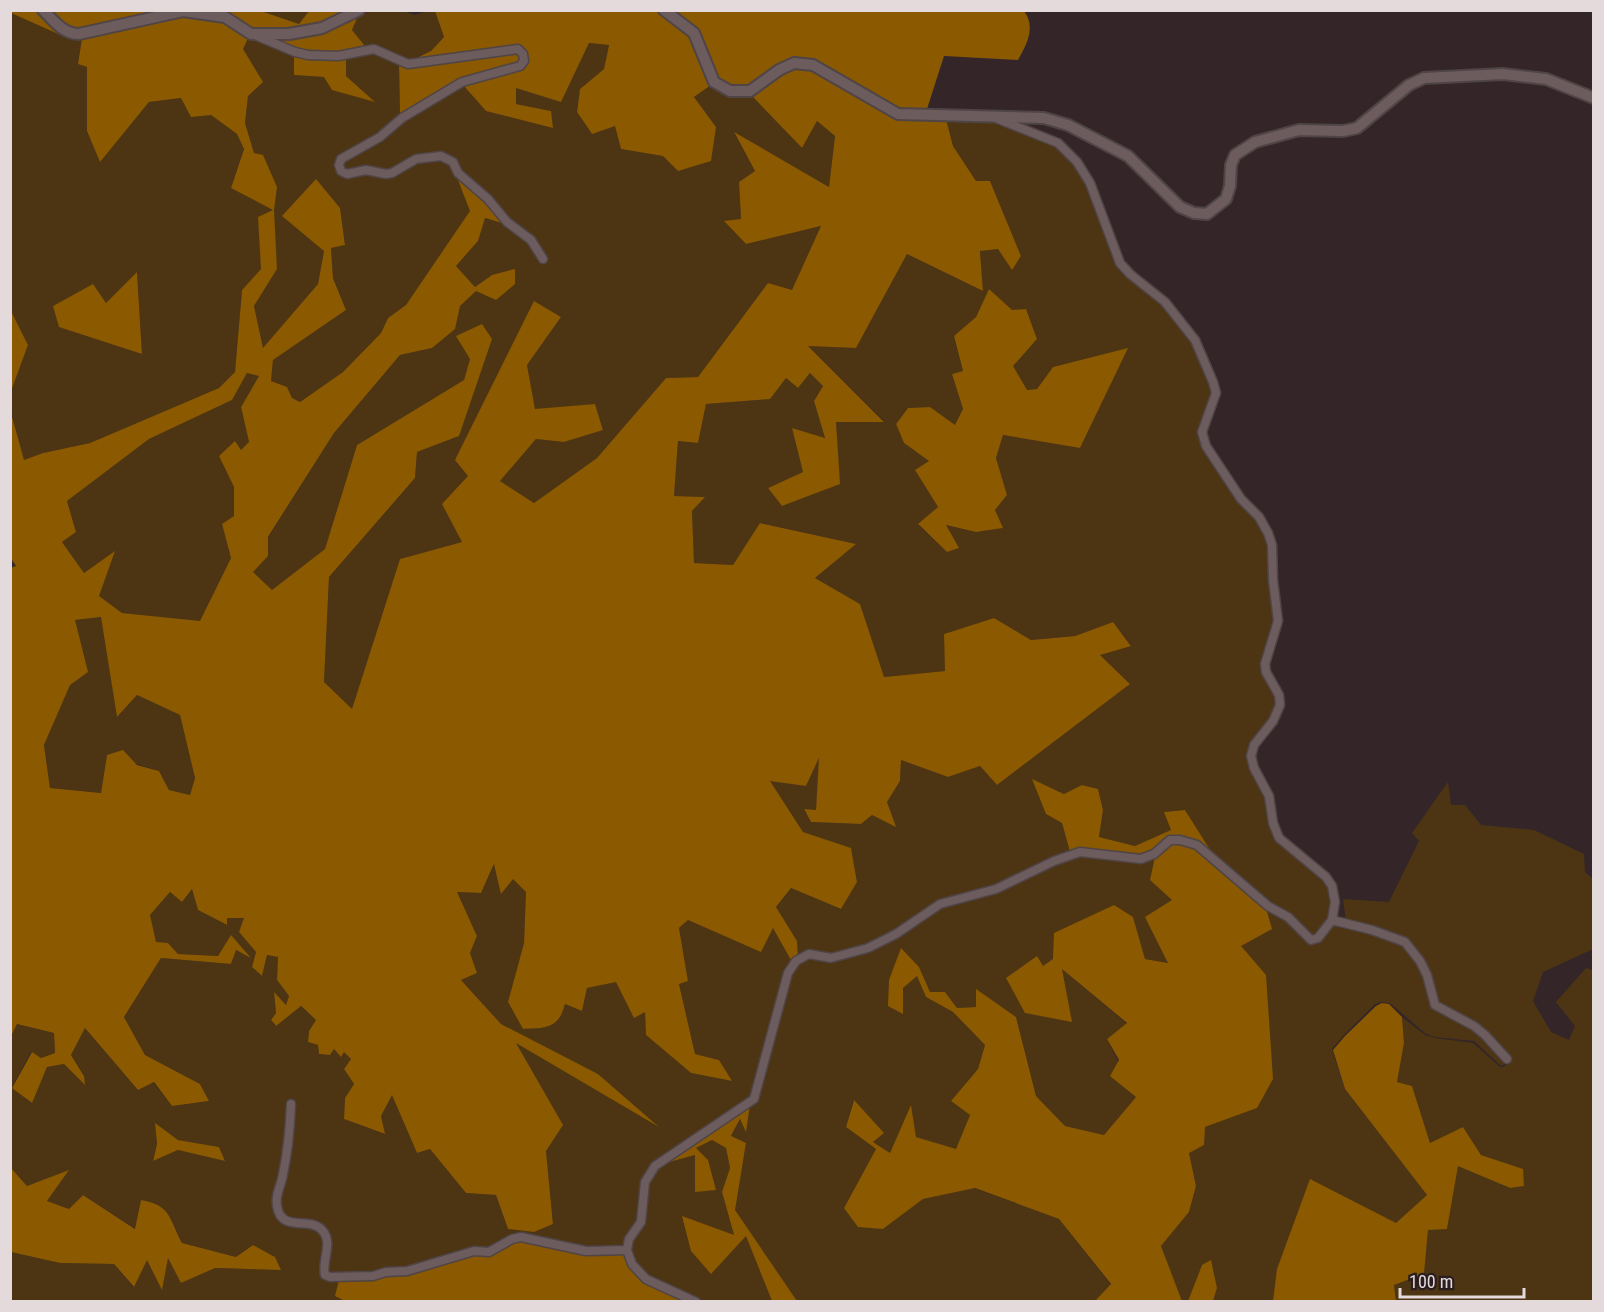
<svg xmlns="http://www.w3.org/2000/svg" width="1604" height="1312" viewBox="0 0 1604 1312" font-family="'Roboto Condensed',sans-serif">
<rect width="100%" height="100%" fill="#342628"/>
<path fill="#4d3513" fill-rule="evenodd" d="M 261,11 L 309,11 L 299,24 Z
M 370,11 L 403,11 L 415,15 L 427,11 L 435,11 L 444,37 L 431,51 L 407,61 L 383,48 L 365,46 L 352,30 L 358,16 Z
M 11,13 L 67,38 L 82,38 L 78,64 L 87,67 L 87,131 L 100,161 L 149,102 L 181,98 L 211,115 L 237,134 L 244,148 L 231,188 L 254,153 L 245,123 L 248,96 L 242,49 L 248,38 L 255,38 L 294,55 L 295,75 L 325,77 L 374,101 L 346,76 L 346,57 L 373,52 L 399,64 L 400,115 L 379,134 L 339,157 L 338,173 L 366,173 L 385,177 L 417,162 L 440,159 L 451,164 L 471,211 L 406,305 L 388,318 L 381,333 L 343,372 L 300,402 L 292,398 L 287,387 L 271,381 L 273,360 L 346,310 L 333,277 L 331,248 L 345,244 L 340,208 L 324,251 L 318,284 L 263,349 L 254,306 L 277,269 L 261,269 L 242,290 L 235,372 L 219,388 L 90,443 L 43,453 L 23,461 L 11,409 L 10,391 L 28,345 L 11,311 ZM 137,272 L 142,354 L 53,306 L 93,285 L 106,303 Z
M 589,43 L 609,45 L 604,69 L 580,89 L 577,112 L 591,133 L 615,125 L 621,149 L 663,156 L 678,171 L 716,127 L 694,97 L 711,85 L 728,96 L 752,96 L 802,148 L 817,121 L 835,136 L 829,187 L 734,133 L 755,171 L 739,182 L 741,220 L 725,222 L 746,244 L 822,226 L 792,291 L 768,283 L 698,377 L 666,378 L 597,458 L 534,503 L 500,481 L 536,439 L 564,442 L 603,429 L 595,404 L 535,410 L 527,365 L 561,317 L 534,301 L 468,476 L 462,542 L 400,559 L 352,710 L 324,682 L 329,577 L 415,478 L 417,452 L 459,436 L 470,359 L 464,380 L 357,445 L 325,549 L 272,590 L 252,572 L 268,556 L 268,538 L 334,433 L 400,355 L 432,348 L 460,306 L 492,275 L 475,287 L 456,266 L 478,241 L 484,218 L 505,224 L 528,242 L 543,263 L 542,252 L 441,152 L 391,170 L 347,171 L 342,165 L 344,161 L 403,120 L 463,85 L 486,111 L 551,111 L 516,104 L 516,87 L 561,101 Z
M 946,119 L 994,120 L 1056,146 L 1074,164 L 1087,184 L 1117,265 L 1128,277 L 1163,304 L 1193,342 L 1213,392 L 1198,432 L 1203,447 L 1239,500 L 1257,520 L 1269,545 L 1269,581 L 1275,621 L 1261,664 L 1262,673 L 1275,696 L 1277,704 L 1270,719 L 1251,744 L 1248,756 L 1251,769 L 1266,797 L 1270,824 L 1276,840 L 1323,880 C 1336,896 1334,929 1312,936 L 1290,915 L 1270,903 L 1214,856 L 1185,810 L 1165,812 L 1172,830 L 1135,846 L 1099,837 L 1103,810 L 1098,789 L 1082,785 L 1065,794 L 1033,780 L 1046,814 L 1062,823 L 1070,852 L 995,886 L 939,900 L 895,932 L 867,945 L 831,954 L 808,951 L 798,957 L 797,941 L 776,907 L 791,888 L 841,909 L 857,881 L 851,849 L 803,832 L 769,780 L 806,786 L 820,756 L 816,810 L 804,810 L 811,822 L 861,824 L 872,815 L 895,826 L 887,802 L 900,781 L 901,760 L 948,777 L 980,766 L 997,785 L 1130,684 L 1099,654 L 1131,645 L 1113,622 L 1075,636 L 1031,640 L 994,618 L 944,634 L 946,671 L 883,677 L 860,604 L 815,578 L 855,544 L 761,523 L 733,565 L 694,563 L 692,511 L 704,497 L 674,496 L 678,441 L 698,443 L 706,404 L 769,399 L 786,378 L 798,388 L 810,373 L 823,386 L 814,401 L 825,438 L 792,428 L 803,472 L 768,488 L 782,506 L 839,484 L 836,421 L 884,421 L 807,345 L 856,348 L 907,254 L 983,291 L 980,250 L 998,249 L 1012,269 L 1021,256 L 990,181 L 976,181 L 953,146 ZM 989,289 L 1012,311 L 1026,309 L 1037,339 L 1012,366 L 1026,390 L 1037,389 L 1053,367 L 1127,349 L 1080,448 L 1003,435 L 996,458 L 1007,495 L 995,510 L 1002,528 L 976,532 L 945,525 L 958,548 L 947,552 L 918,525 L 938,507 L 915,470 L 930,461 L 904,443 L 896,424 L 908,408 L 930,407 L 955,426 L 963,409 L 952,374 L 963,371 L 954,336 L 976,317 Z
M 247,373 L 259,376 L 241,407 L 249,442 L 241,450 L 235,442 L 219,456 L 234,487 L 234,517 L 222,524 L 231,558 L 200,622 L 122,613 L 98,596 L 114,552 L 84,573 L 62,542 L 76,532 L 67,501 L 149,439 L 232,400 Z
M 102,617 L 117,717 L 137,695 L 180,715 L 195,778 L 190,795 L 169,790 L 159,771 L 107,755 L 101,793 L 50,788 L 44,745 L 70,684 L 75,620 Z
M 1448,782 L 1451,805 L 1465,805 L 1481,825 L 1534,830 L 1584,854 L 1585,872 L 1593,879 L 1593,949 L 1543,972 L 1533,1001 L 1551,1032 L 1569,1040 L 1575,1026 L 1556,1002 L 1586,968 L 1593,970 L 1593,1301 L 1396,1301 L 1394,1285 L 1424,1274 L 1428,1230 L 1447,1228 L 1458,1165 L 1509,1188 L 1524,1186 L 1522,1169 L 1481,1155 L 1463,1127 L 1430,1143 L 1412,1086 L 1397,1082 L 1404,1043 L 1402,1017 L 1425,1035 L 1435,1038 L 1473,1043 L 1499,1066 L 1503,1067 L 1508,1064 L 1510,1058 L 1438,1003 L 1407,940 L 1346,921 L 1343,899 L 1389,902 L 1419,841 L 1412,833 Z
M 1080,855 L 1155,857 L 1172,900 L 1169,963 L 1145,959 L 1133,917 L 1043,967 L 1036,956 L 1071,1021 L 1061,968 L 1127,1024 L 1107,1039 L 1136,1097 L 1104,1135 L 1065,1126 L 1036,1096 L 1016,1017 L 976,990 L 976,1007 L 957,1008 L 945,992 L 930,992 L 919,967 L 903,988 L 917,975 L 926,997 L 953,1012 L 985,1045 L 978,1069 L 951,1101 L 970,1115 L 956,1150 L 916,1137 L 911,1107 L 890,1153 L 873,1142 L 883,1133 L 853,1101 L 846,1127 L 876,1149 L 844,1208 L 883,1229 L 923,1199 L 974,1188 L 1059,1219 L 1111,1285 L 1095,1301 L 797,1301 L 734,1210 L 746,1144 L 731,1137 L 740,1119 L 746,1130 L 750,1105 L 791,974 L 798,963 L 809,957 L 869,951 L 942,906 Z
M 495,863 L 501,893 L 513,878 L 526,892 L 524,943 L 508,1002 L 523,1029 C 545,1028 559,1029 565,1004 L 582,1011 L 587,988 L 616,981 L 634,1017 L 645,1011 L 646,1035 L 691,1073 L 731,1081 L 719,1060 L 695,1054 L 679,984 L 688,980 L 679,928 L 688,920 L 761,951 L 773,927 L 792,962 L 785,972 L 752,1097 L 653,1164 L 642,1181 L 638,1221 L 627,1238 L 625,1247 L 586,1248 L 521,1234 L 511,1237 L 488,1249 L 473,1248 L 406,1268 L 385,1269 L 373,1273 L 328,1273 C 327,1259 336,1241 325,1228 C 314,1216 291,1227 282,1213 C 275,1202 283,1189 286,1177 C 292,1153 293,1128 294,1103 L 291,1101 L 288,1103 C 287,1127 285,1150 281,1173 C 279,1180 275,1187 274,1195 C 273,1201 274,1212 278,1218 C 288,1232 309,1221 320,1232 C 331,1244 319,1264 323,1277 L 329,1280 L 339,1280 L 336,1296 L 347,1301 L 11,1301 L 11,1252 L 60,1263 L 114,1264 L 133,1287 L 147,1259 L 162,1289 L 168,1256 L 181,1283 L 214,1268 L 280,1270 L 275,1257 L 253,1245 L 236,1257 L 182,1243 C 170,1218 171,1205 141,1200 L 136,1229 L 83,1195 L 69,1209 L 47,1201 L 68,1171 L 27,1186 L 11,1168 L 10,1033 L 12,1033 L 17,1024 L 54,1033 L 55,1053 L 41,1058 L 31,1052 L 12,1087 L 31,1103 L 47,1067 L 64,1064 L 84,1084 L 84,1075 L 71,1055 L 85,1028 L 138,1090 L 153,1082 L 172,1106 L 209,1101 L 200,1084 L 145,1055 L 124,1017 L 161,958 L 231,964 L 235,950 L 249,956 L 231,936 L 218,956 L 178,954 L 168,943 L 156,943 L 149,916 L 170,892 L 182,902 L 192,889 L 198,910 L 226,925 L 227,918 L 245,918 L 239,932 L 256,952 L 252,967 L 262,976 L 267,955 L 278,957 L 277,980 L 289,996 L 286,1005 L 274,993 L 276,1013 L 271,1020 L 275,1026 L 300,1006 L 316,1020 L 309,1031 L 308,1042 L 318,1045 L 319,1054 L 330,1055 L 334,1049 L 341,1056 L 344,1051 L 351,1059 L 344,1069 L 354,1084 L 345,1098 L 344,1119 L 384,1134 L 381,1116 L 392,1094 L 417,1153 L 430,1149 L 466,1193 L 496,1195 L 508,1229 L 534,1232 L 553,1223 L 546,1151 L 562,1125 L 515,1042 L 655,1124 L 598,1074 L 501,1024 L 461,980 L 477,973 L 470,953 L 477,936 L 457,892 L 481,893 ZM 155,1124 L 178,1140 L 219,1147 L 225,1161 L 178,1150 L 153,1161 L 157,1144 Z
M 1266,908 L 1286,920 L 1310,943 L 1333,924 C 1392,938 1414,936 1430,1000 L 1483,1037 L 1493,1049 L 1507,1063 L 1503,1065 L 1500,1065 L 1474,1041 L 1435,1037 L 1426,1034 L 1390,1003 L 1382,1002 L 1375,1004 L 1344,1035 L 1332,1049 L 1345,1089 L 1427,1195 L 1396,1224 L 1273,1301 L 1213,1301 L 1217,1288 L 1202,1265 L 1188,1301 L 1182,1301 L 1161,1246 L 1189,1212 L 1196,1186 L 1189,1153 L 1205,1127 L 1257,1108 L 1241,946 Z
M 712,1140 L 726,1148 L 730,1168 L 722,1192 L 734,1235 L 691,1251 L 746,1235 L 772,1301 L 702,1301 L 648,1277 L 635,1262 L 630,1250 L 647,1183 L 657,1168 L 666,1163 L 695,1155 L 696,1148 Z"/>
<path fill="#8a5900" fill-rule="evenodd" d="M 341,10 L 345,12 L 321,23 L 289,29 L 251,28 L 226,12 L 217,11 L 261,11 L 299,24 L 309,11 Z
M 11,11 L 36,11 L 60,33 L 67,38 L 11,13 Z
M 50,11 L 163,11 L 79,29 L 71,29 Z
M 435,11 L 656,11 L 690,36 L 711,85 L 694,97 L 716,127 L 711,161 L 678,171 L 663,156 L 621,149 L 615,126 L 592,134 L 577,112 L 580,89 L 604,69 L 609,45 L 589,43 L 561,102 L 516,88 L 516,104 L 551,111 L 553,128 L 486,111 L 463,85 L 522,69 L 519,46 L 414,59 L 431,51 L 444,37 Z
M 672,11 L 1024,11 C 1036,27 1027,44 1018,60 L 944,56 L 927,109 L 899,109 L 815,60 L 749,86 L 731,86 L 718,79 L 697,30 Z
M 183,16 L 223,21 L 248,38 L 243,49 L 263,82 L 248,96 L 245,123 L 254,153 L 263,155 L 277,187 L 274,210 L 277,269 L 254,306 L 263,348 L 318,284 L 324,251 L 282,216 L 316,179 L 340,208 L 345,245 L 331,248 L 333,278 L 346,310 L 273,360 L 271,381 L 287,387 L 292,398 L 300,402 L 343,372 L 381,333 L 388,318 L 406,305 L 470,211 L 456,175 L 486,202 L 505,224 L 485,218 L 478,241 L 456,266 L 475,287 L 492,275 L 515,269 L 515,284 L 496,300 L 476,291 L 460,306 L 455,329 L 432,348 L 400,355 L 334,433 L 268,537 L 268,556 L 253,572 L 272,590 L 325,549 L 357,445 L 464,380 L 470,359 L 456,336 L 482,324 L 492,339 L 459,436 L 417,452 L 415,478 L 329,577 L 324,682 L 352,709 L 400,559 L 462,542 L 442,504 L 468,476 L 455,460 L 534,301 L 561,317 L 527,365 L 535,409 L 595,404 L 603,430 L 564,442 L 536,439 L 500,481 L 534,503 L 597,458 L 666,378 L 698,377 L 768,283 L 792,290 L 821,226 L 746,244 L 724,221 L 741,219 L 739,182 L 755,171 L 734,132 L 829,187 L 835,136 L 817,121 L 802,148 L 752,96 L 781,75 L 795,68 L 812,70 L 896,119 L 946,119 L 953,146 L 976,181 L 990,181 L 1021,256 L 1012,270 L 998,249 L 980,251 L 983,291 L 907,254 L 856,348 L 808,346 L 884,422 L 836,422 L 840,484 L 782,506 L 768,488 L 803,472 L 792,428 L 825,438 L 814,401 L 823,386 L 810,373 L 798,388 L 786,378 L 770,399 L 706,404 L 698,443 L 678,441 L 674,496 L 705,497 L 692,511 L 694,563 L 733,565 L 760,523 L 856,544 L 815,578 L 860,604 L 884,677 L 945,671 L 944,634 L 994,618 L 1031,640 L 1075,636 L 1113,622 L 1131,646 L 1100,655 L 1130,684 L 997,785 L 980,766 L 948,777 L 901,760 L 900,781 L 887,802 L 896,827 L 872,815 L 861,824 L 811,822 L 804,809 L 816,810 L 819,758 L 806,786 L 770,781 L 803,832 L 851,848 L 857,882 L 841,909 L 791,888 L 776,907 L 797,941 L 798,957 L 792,962 L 773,928 L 761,952 L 688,920 L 679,928 L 688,981 L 679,984 L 695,1054 L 719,1060 L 732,1081 L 691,1073 L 646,1035 L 645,1012 L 634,1018 L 616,982 L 587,988 L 582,1011 L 565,1004 C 559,1029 545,1028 523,1029 L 508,1002 L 524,943 L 526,892 L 513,879 L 501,894 L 494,864 L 481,893 L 457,892 L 477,936 L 470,953 L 477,973 L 461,980 L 501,1024 L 598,1074 L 659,1127 L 516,1043 L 563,1125 L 546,1151 L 553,1224 L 534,1232 L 508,1229 L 496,1195 L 466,1193 L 430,1149 L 417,1153 L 392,1095 L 381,1116 L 385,1134 L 344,1119 L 345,1098 L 354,1084 L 344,1069 L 351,1059 L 344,1052 L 341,1057 L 334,1049 L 330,1055 L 319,1054 L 318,1045 L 308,1042 L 309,1031 L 316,1020 L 301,1006 L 276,1026 L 271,1020 L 276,1013 L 274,992 L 286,1005 L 289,996 L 277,980 L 278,957 L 267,955 L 262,976 L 252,967 L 256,952 L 239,932 L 244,918 L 227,918 L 227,925 L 198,910 L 192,889 L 182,902 L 170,892 L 150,915 L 156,942 L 168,943 L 178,954 L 218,956 L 231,935 L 251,958 L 236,950 L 231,964 L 161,958 L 124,1017 L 145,1055 L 200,1084 L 209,1101 L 172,1106 L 154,1082 L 138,1090 L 85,1028 L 71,1055 L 84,1076 L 85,1085 L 64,1064 L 47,1067 L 32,1103 L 12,1088 L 32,1052 L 41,1058 L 55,1053 L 54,1033 L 17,1024 L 12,1034 L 11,1033 L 10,568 L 16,566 L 10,557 L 10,409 L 24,460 L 43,453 L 90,443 L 219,388 L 235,372 L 242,290 L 261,269 L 258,217 L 273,210 L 231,188 L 244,149 L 237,134 L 211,115 L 191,117 L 181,98 L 149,102 L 100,162 L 87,131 L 87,67 L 78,64 L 82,38 ZM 247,373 L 259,376 L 241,407 L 249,442 L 241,450 L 235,441 L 219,456 L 234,487 L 234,516 L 222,524 L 231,558 L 200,621 L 122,613 L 99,596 L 115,551 L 84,573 L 62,542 L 76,532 L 67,501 L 149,439 L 232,400 ZM 101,617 L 117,717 L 137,695 L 180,715 L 195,778 L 190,795 L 169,790 L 159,771 L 137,765 L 123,750 L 107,755 L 101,793 L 50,788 L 44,745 L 70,685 L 88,672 L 75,620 Z
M 358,16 L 352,30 L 365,46 C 325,56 308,54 270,38 L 323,33 Z
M 517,52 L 520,55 L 521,60 L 518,64 L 461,80 L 400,115 L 399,64 Z
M 294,55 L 346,57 L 346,76 L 375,102 L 332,90 L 324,77 L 294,75 Z
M 137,272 L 142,354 L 59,327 L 53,306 L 93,284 L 106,303 Z
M 989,289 L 1012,310 L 1026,309 L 1037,339 L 1013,366 L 1027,390 L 1037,389 L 1053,367 L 1128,348 L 1080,448 L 1003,435 L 996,458 L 1007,495 L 995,510 L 1003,528 L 976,532 L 946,525 L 959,548 L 947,552 L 918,524 L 938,507 L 915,470 L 929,461 L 904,443 L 896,424 L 908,408 L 930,407 L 955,425 L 963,409 L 952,374 L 963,371 L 954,336 L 976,317 Z
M 11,311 L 28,345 L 11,391 L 10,311 Z
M 1032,779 L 1064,794 L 1082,785 L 1098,789 L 1103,810 L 1099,837 L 1135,846 L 1171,830 L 1164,812 L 1185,810 L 1214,856 L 1180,836 L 1141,856 L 1079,848 L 1070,852 L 1062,823 L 1046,814 Z
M 1171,843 L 1180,843 L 1195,848 L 1266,908 L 1272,929 L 1241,946 L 1266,975 L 1273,1079 L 1257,1108 L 1205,1127 L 1204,1145 L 1189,1153 L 1196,1186 L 1189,1212 L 1161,1246 L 1182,1301 L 1095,1301 L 1111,1284 L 1059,1219 L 975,1188 L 923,1199 L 883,1229 L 858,1227 L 844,1208 L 876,1149 L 846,1127 L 854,1100 L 884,1133 L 873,1142 L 890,1153 L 911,1105 L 916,1137 L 956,1149 L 970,1115 L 951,1101 L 978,1069 L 985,1045 L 953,1012 L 926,997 L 917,976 L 903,988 L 903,1014 L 888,1006 L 889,980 L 901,948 L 919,967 L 930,992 L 945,992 L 957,1008 L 976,1007 L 976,989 L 1016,1017 L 1036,1096 L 1065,1126 L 1104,1135 L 1136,1097 L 1110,1076 L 1119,1060 L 1107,1039 L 1127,1023 L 1062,969 L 1072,1022 L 1025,1013 L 1006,978 L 1037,956 L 1043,966 L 1053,959 L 1054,933 L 1114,905 L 1133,917 L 1145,959 L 1168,963 L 1145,917 L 1172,900 L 1150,880 L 1155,857 Z
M 1382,1003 L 1389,1004 L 1402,1017 L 1404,1043 L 1397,1082 L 1412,1086 L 1430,1143 L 1463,1127 L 1481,1155 L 1523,1169 L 1524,1186 L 1510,1188 L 1458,1166 L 1447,1229 L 1428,1230 L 1424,1274 L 1394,1285 L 1396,1301 L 1273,1301 L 1277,1269 L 1310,1179 L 1396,1223 L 1427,1195 L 1345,1089 L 1333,1050 L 1345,1036 L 1376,1006 Z
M 750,1105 L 746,1132 L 740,1119 L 731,1136 L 746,1143 L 735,1210 L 797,1301 L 772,1301 L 746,1236 L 711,1274 L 691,1251 L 682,1216 L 734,1235 L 722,1192 L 730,1168 L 726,1148 L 712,1140 L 696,1148 L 708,1160 L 716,1190 L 695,1192 L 695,1155 L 666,1163 Z
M 155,1123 L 178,1140 L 219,1147 L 225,1161 L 178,1150 L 153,1161 L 157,1144 Z
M 11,1168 L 27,1186 L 69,1170 L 47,1201 L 69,1209 L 83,1195 L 135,1229 L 141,1200 C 171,1205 169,1218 182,1243 L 236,1257 L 253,1245 L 275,1257 L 281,1270 L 215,1268 L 181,1283 L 168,1258 L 162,1290 L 147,1260 L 134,1287 L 114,1264 L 60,1263 L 11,1252 Z
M 521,1240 L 625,1253 L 630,1266 L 688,1301 L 347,1302 L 335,1296 L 339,1280 L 407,1274 L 475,1254 L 490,1255 L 513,1242 Z
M 1211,1260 L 1217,1288 L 1213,1301 L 1188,1301 L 1202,1265 Z"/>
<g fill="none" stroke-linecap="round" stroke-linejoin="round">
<g stroke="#4f4446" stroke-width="11">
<path id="minor" d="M 257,36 L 295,52 L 308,55 L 338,56 L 374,49 L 408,64 L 518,49 L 523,54 L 524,61 L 520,66 L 462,82 L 402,118 L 380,137 L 341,159 L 339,165 L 341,171 L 347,174 L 366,170 L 386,174 L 392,173 L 416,159 L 441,156 L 453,162 L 458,173 L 488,199 L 507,222 L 531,240 L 543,259
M 1332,920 L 1372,930 L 1405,942 L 1420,961 L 1427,975 L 1435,1005 L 1474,1026 L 1485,1035 L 1507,1059
M 291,1104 C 290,1128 288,1151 283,1174 C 282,1182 278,1189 277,1197 C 276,1202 277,1210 280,1215 C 289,1229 311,1218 322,1230 C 334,1243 321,1261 325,1275 L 330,1277 L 373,1276 L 386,1272 L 407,1271 L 474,1251 L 489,1252 L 512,1239 L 521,1237 L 586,1251 L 627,1250
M 696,1302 L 646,1279 L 632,1264 L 627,1250 L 629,1239 L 641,1222 L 645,1182 L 655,1166 L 754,1099 L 788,973 L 796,961 L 809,954 L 831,958 L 868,948 L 896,934 L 940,904 L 996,889 L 1054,861 L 1080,852 L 1141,859 L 1154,854 L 1170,840 L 1180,840 L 1197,845 L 1268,906 L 1288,917 L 1311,940 L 1318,938 L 1332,920 L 1335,902 L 1332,886 L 1326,877 L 1279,838 L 1273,823 L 1269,796 L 1254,768 L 1251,756 L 1254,745 L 1273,721 L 1280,705 L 1279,695 L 1266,672 L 1265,664 L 1278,621 L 1273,580 L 1272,545 L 1268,533 L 1259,517 L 1241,499 L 1206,446 L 1202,432 L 1216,393 L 1213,382 L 1195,340 L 1165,302 L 1130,274 L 1120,263 L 1090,183 L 1077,162 L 1058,143 L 998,119"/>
</g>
<g stroke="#4f4446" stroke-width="14">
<path id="tertiary" d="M 43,10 C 54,21 63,34 79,34 L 183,11 L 225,17 L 251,34 L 289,34 L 322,28 L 359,10
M 664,10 L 694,33 L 714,82 L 730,91 L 750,91 L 779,70 L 794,63 L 813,65 L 898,114 L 1044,118 L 1068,125 L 1128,156 L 1180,207 L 1194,213 L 1207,214 L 1226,199 L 1230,186 L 1231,165 L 1235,155 L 1255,142 L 1299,130 L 1343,131 L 1357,128 L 1409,85 L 1424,78 L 1503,74 L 1546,79 L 1594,98"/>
</g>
<use href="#minor" stroke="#6c5c5e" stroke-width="8"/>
<use href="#tertiary" stroke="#6c5c5e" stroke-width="10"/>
</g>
<rect width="1604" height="1312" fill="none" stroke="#e4dadb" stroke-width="24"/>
<path d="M1400 1288v9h124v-9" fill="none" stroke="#e4dadb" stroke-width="3"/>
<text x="1409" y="1288" font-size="18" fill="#e4dadb" stroke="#2a1d1e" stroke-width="4.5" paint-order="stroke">100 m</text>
</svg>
